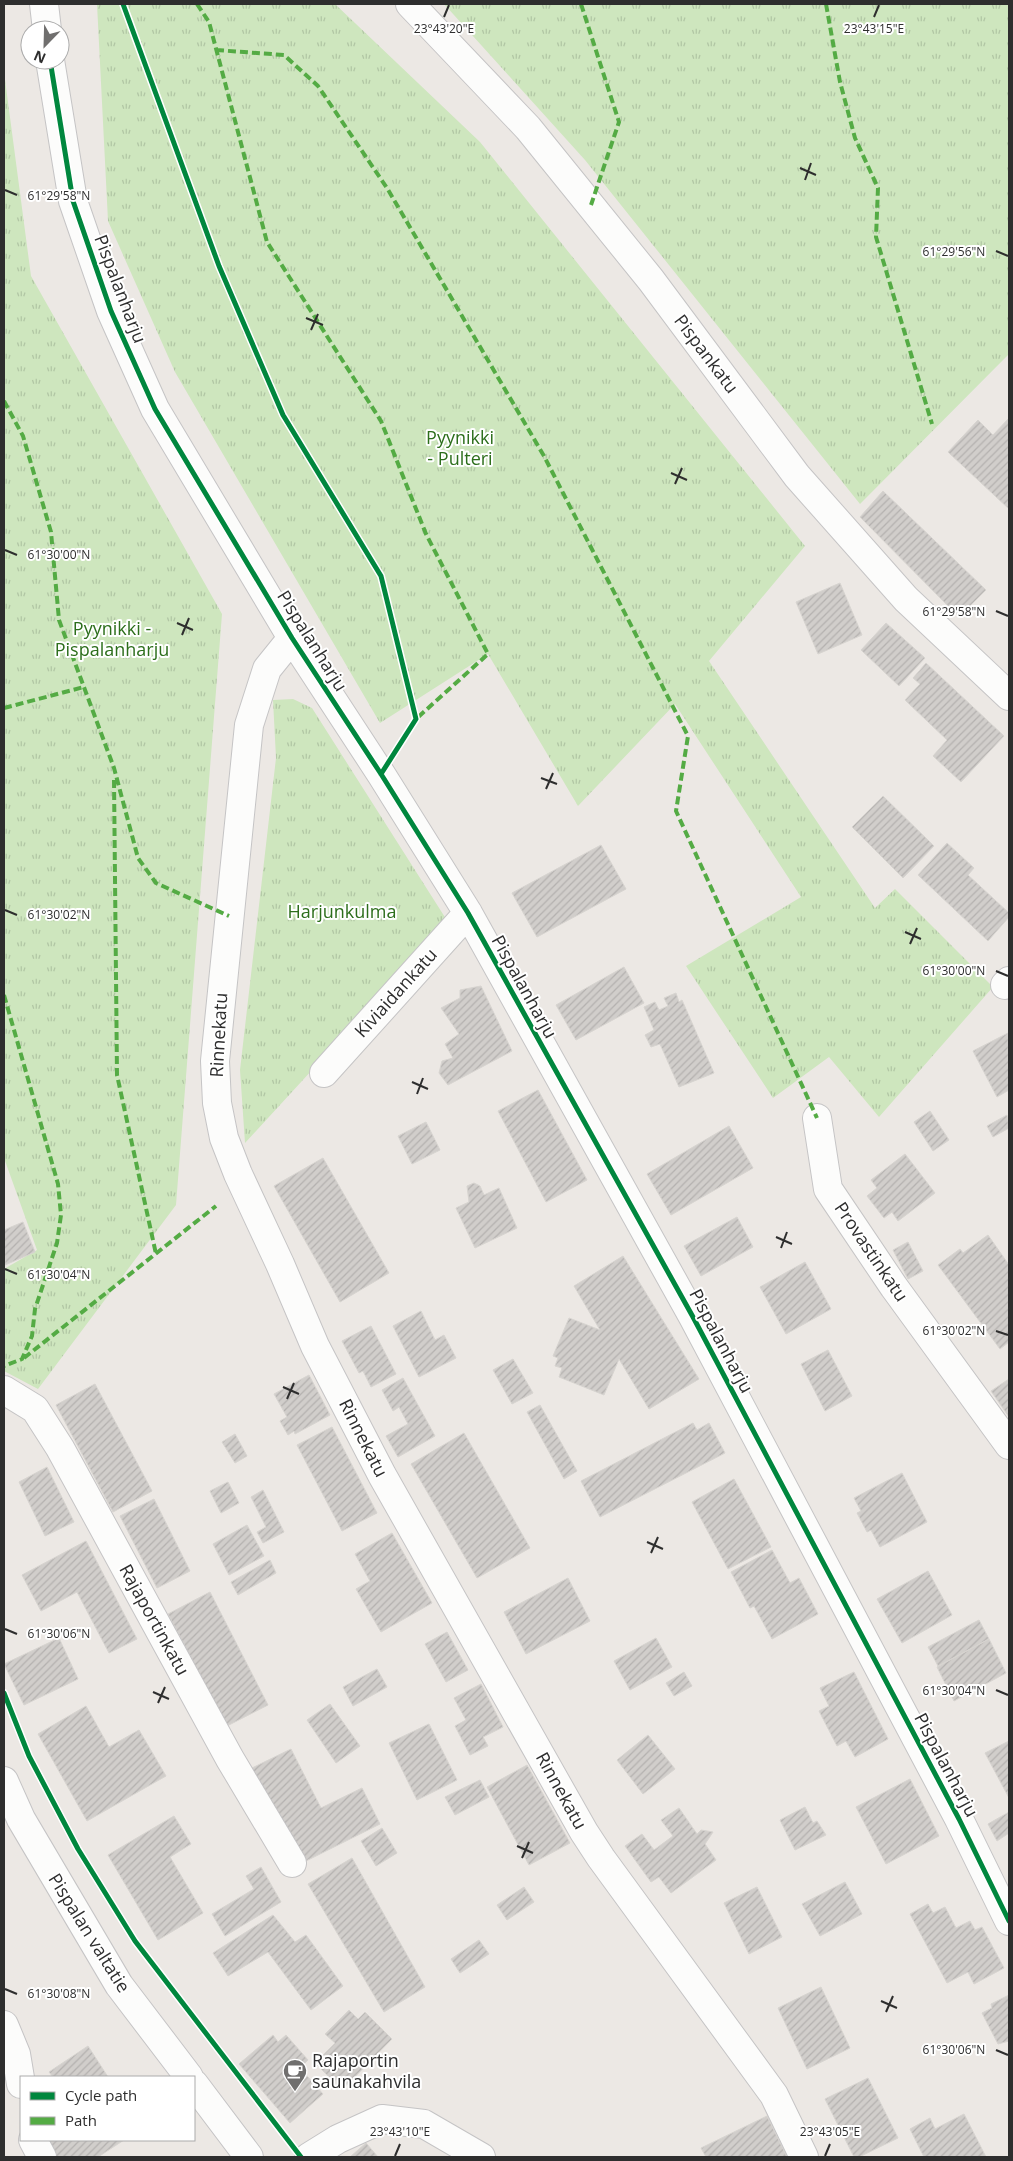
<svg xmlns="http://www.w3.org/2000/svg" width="1013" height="2161" viewBox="0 0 1013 2161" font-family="'Open Sans',sans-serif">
<defs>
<pattern id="park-tufts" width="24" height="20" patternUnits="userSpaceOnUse" patternTransform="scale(1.25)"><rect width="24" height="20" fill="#cee6be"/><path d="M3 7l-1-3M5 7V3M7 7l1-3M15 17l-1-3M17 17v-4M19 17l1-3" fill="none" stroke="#b1c6a4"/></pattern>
<pattern id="building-hatch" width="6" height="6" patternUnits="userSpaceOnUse" patternTransform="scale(1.25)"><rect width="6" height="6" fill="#d1cecb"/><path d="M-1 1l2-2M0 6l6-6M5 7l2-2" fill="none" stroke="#b4b1af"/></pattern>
</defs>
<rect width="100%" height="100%" fill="#ece8e4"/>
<path fill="url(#park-tufts)" d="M 97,4 L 335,4 L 480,142 L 805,546 L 709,661 L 875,908 L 895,889 L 993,987 L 879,1117 L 829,1057 L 773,1098 L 686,966 L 801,897 L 675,704 L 578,806 L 488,654 L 380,723 L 175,372 L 108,221 Z
M 444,4 L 1009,4 L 1009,354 L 860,504 L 585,160 Z
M 4,72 L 31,276 L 222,614 L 176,1205 L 38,1389 L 4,1371 L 4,1269 L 37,1250 L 4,1158 Z
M 293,699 L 312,708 L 448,922 L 245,1143 L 240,1070 L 276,758 L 273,700 Z"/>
<path fill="url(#building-hatch)" stroke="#d7d4d0" d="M 1009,418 L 1009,509 L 948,452 L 978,420 L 993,435 Z
M 883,491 L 986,590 L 959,617 L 860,517 Z
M 840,583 L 862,635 L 818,654 L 796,602 Z
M 886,623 L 925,658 L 899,686 L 861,650 Z
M 926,663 L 1004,736 L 961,782 L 933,756 L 947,740 L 905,700 L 920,684 L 913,678 Z
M 883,796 L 934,846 L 903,878 L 852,827 Z
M 947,843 L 974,868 L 968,875 L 1009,913 L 1009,917 L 988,941 L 918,875 Z
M 601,845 L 626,889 L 537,937 L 512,893 Z
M 624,967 L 644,1003 L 576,1040 L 556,1005 Z
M 481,986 L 512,1051 L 448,1085 L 439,1073 L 442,1061 L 453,1058 L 445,1044 L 459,1034 L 441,1008 L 460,998 L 460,990 Z
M 676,993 L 679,1002 L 682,1000 L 714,1073 L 679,1087 L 660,1044 L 651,1047 L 645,1035 L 654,1030 L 644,1007 L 655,1002 L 659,1010 L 668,1006 L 664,998 Z
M 1008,1033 L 1009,1090 L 997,1097 L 973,1051 Z
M 538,1090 L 587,1180 L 546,1202 L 498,1111 Z
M 930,1111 L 949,1140 L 933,1151 L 914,1122 Z
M 1007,1115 L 1009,1128 L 993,1137 L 987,1126 Z
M 426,1122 L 440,1150 L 412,1164 L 398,1136 Z
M 729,1126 L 753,1168 L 671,1215 L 647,1174 Z
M 905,1154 L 935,1193 L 898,1221 L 892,1212 L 884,1218 L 867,1196 L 877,1188 L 871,1180 Z
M 323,1158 L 389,1273 L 340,1302 L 274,1186 Z
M 474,1183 L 480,1186 L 484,1195 L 499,1188 L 517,1228 L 475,1248 L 456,1208 L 469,1202 L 467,1186 Z
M 737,1217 L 753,1247 L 701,1276 L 684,1246 Z
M 23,1222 L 35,1252 L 5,1265 L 4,1230 Z
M 988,1235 L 1009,1265 L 1009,1342 L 1000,1349 L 938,1265 L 960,1249 L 963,1253 Z
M 908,1242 L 923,1271 L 908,1279 L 893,1250 Z
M 623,1256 L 699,1379 L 649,1409 L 619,1359 L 604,1395 L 559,1377 L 562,1368 L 555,1366 L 558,1358 L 553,1356 L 569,1318 L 600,1330 L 574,1286 Z
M 805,1262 L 831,1309 L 786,1334 L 760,1287 Z
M 421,1311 L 435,1340 L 444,1335 L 456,1358 L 419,1377 L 393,1326 Z
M 371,1326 L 396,1374 L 371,1387 L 363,1371 L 359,1373 L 342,1341 Z
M 828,1350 L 852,1396 L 825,1411 L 801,1364 Z
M 513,1359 L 533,1393 L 512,1404 L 493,1370 Z
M 309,1375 L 330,1415 L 295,1434 L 294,1431 L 288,1435 L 280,1421 L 287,1417 L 274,1394 Z
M 403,1378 L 435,1436 L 398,1457 L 386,1436 L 408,1424 L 399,1407 L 393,1411 L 382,1390 Z
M 1009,1379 L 1009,1417 L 991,1391 Z
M 95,1384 L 152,1491 L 113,1512 L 56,1405 Z
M 540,1405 L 577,1471 L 564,1479 L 527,1412 Z
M 693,1423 L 697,1430 L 709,1423 L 725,1453 L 600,1517 L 581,1481 Z
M 332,1427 L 377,1513 L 342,1531 L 297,1445 Z
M 464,1433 L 530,1548 L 477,1578 L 411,1464 Z
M 235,1434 L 247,1456 L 235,1463 L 222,1442 Z
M 47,1467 L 74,1522 L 45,1536 L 19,1482 Z
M 902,1473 L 927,1522 L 880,1547 L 871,1530 L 867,1532 L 857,1513 L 861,1511 L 854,1498 Z
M 734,1479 L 771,1547 L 728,1569 L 692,1502 Z
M 228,1482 L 239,1503 L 221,1513 L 210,1491 Z
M 263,1490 L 284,1532 L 263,1543 L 257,1532 L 266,1527 L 251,1497 Z
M 154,1499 L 190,1571 L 157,1588 L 120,1516 Z
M 247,1525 L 264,1556 L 229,1575 L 213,1544 Z
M 392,1533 L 432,1603 L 381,1632 L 356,1589 L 370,1581 L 355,1554 Z
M 86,1541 L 137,1639 L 109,1653 L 77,1592 L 41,1611 L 22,1575 Z
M 772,1550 L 790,1583 L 799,1578 L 818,1614 L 772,1639 L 754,1606 L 750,1608 L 731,1572 Z
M 270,1560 L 276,1573 L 238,1595 L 231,1582 Z
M 928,1571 L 952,1615 L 902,1643 L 877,1599 Z
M 568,1578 L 590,1621 L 526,1654 L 504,1612 Z
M 210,1592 L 268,1705 L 227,1726 L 168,1614 Z
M 979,1620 L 989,1639 L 938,1666 L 928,1647 Z
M 447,1632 L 468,1670 L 446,1682 L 425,1644 Z
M 59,1638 L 78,1679 L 24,1705 L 4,1664 Z
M 656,1638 L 672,1667 L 630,1690 L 614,1661 Z
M 989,1639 L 1006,1673 L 954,1701 L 937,1667 Z
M 377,1669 L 387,1687 L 353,1706 L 343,1687 Z
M 684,1672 L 692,1686 L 674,1696 L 666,1683 Z
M 854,1672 L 888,1739 L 855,1757 L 846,1741 L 837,1746 L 819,1711 L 829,1706 L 820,1688 Z
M 481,1684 L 503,1727 L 483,1737 L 488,1746 L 470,1755 L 455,1726 L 466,1720 L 454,1698 Z
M 330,1704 L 360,1746 L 336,1763 L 307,1720 Z
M 86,1706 L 109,1747 L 139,1730 L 166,1776 L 87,1821 L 38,1734 Z
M 429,1724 L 457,1780 L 417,1800 L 389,1743 Z
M 648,1735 L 675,1769 L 643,1794 L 617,1760 Z
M 1009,1741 L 1009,1798 L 985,1753 Z
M 291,1749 L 321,1808 L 362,1788 L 380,1824 L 300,1864 L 252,1768 Z
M 527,1765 L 570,1843 L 529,1865 L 487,1787 Z
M 910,1779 L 939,1836 L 886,1864 L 856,1807 Z
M 480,1780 L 489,1797 L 455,1815 L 445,1797 Z
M 805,1807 L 813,1823 L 817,1821 L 826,1835 L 795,1850 L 780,1820 Z
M 679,1808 L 697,1834 L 701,1830 L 713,1832 L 705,1844 L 716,1860 L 671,1893 L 659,1877 L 651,1882 L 625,1846 L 642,1834 L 654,1850 L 673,1836 L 661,1820 Z
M 1009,1812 L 1009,1833 L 997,1841 L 988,1824 Z
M 174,1816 L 191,1844 L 170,1857 L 203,1913 L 158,1940 L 108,1855 Z
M 382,1828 L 397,1853 L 376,1866 L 361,1841 Z
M 352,1858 L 425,1987 L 384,2012 L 308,1884 Z
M 261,1867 L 281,1902 L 225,1936 L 212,1914 L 254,1889 L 246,1876 Z
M 845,1882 L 862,1914 L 820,1936 L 802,1904 Z
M 524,1887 L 534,1902 L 507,1920 L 497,1905 Z
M 757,1887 L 782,1937 L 749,1954 L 724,1903 Z
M 928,1904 L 933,1913 L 945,1907 L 956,1928 L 970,1921 L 975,1930 L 982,1927 L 1004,1968 L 974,1984 L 968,1972 L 947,1983 L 910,1914 Z
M 273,1915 L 295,1942 L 306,1935 L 343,1986 L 311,2010 L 268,1952 L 228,1976 L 213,1953 Z
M 479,1940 L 489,1954 L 460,1973 L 451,1959 Z
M 821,1987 L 850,2048 L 807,2069 L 778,2008 Z
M 1009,1995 L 1009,2041 L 998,2044 L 982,2013 L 992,2008 L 991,2004 Z
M 349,2010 L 358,2019 L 365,2012 L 392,2039 L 342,2090 L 315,2063 L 335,2043 L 325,2034 Z
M 273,2035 L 278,2042 L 286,2035 L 308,2060 L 300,2068 L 323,2094 L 290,2123 L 239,2064 Z
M 88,2046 L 108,2077 L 53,2077 L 49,2072 Z
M 868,2078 L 898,2138 L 859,2157 L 854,2157 L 825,2099 Z
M 964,2114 L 986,2157 L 924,2157 L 910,2129 L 930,2118 L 935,2129 Z
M 767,2116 L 787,2157 L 706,2157 L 701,2148 Z
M 46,2140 L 124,2140 L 98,2157 L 56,2157 Z
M 366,2143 L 378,2157 L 350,2157 Z"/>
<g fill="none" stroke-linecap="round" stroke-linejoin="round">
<g stroke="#c5c4c5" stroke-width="30">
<path id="street" d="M 44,4 L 47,30
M 410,4 L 528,128 L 651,280 L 797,476 L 906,599 L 1009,696
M 50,60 L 73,201 L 111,311 L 155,409 L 292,638 L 381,774 L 468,913 L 693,1317 L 959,1819 L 1009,1921
M 292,638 L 267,669 L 249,725 L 215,1061 L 217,1103 L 224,1138 L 238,1174 L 280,1264 L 315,1346 L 382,1475 L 584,1832 L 601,1858 L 774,2095 L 804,2157
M 1005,985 L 1009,981
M 324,1073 L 468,913
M 817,1118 L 828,1189 L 894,1287 L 1009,1445
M 4,1390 L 35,1409 L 60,1448 L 230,1759 L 292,1863
M 4,2025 L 16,2054 L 21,2084
M 33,2140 L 42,2157
M 309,2157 L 338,2139 L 382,2119 L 424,2124 L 481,2157"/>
</g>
<g stroke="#c5c4c5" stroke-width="30">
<path id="secondary" d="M 4,1781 L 21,1819 L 119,1985 L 189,2077
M 194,2084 L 249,2157"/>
</g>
<use href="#street" stroke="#fcfcfb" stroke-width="28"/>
<use href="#secondary" stroke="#fcfcfb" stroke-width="28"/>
<path stroke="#54ab44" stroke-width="4" stroke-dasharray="8 4" stroke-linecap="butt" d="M 197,4 L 209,22 L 267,242 L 381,421 L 426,534 L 488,654 L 416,719
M 581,4 L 619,122 L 591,205
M 826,4 L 840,82 L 855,138 L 878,188 L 876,237 L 932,424
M 216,50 L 284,55 L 318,86 L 387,188 L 544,456 L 688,736 L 676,811 L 817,1118
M 4,401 L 23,436 L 51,532 L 59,620 L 114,768 L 138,858 L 156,883 L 229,916
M 4,708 L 84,687
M 114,780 L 117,1075 L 156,1254
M 4,995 L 58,1184 L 61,1215 L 57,1243 L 35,1309 L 32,1336 L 22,1359 L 4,1366
M 24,1358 L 216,1206"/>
<g stroke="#fff" stroke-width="8">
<path id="cycleway" d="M 123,4 L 219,266 L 283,415 L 381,576 L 416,719 L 381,774
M 50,60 L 73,201 L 111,311 L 155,409 L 292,638 L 381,774 L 468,913 L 693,1317 L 959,1819 L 1009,1921
M 4,1693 L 29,1756 L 78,1849 L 135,1941 L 301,2157"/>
</g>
<use href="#cycleway" stroke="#00873e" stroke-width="5"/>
</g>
<path fill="none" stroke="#2e2e2e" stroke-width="2" d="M 444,17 L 449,5M 874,17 L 879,5M 800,168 L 816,175M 805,180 L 811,163M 5,190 L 17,195M 996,251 L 1008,256M 306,318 L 323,325M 311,330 L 318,314M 671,473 L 687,480M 675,484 L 682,468M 5,550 L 17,555M 996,611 L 1008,616M 177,623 L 193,630M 182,635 L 189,618M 541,778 L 557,784M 546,789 L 553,773M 5,910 L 17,915M 905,932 L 921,939M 910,944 L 917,928M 996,971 L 1008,976M 412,1082 L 428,1089M 417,1094 L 423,1078M 776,1237 L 792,1244M 781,1248 L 787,1232M 5,1269 L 17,1274M 996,1331 L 1008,1335M 283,1387 L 299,1394M 287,1399 L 294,1383M 647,1542 L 663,1549M 651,1553 L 658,1537M 5,1629 L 17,1634M 996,1690 L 1008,1695M 153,1692 L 169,1699M 158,1703 L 165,1687M 517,1846 L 533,1853M 522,1858 L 529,1842M 5,1989 L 17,1994M 881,2001 L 897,2008M 886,2012 L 893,1996M 996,2050 L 1008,2055M 395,2156 L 400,2144M 825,2156 L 830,2144"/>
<defs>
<g id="cafe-pin" transform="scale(1.25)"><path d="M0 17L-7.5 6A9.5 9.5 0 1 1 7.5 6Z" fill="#706f6e" stroke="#fff"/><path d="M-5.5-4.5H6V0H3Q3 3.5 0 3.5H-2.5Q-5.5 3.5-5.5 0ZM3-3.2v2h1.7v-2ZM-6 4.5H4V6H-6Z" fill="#fff"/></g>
</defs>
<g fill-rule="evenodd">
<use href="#cafe-pin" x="295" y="2071"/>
</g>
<g text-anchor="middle" stroke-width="4" stroke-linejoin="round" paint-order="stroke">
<g font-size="18" fill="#2e2e2e" stroke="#fff">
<text transform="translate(120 289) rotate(69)" y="6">Pispalanharju</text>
<text transform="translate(706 354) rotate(53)" y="6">Pispankatu</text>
<text transform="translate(312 641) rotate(58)" y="6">Pispalanharju</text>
<text transform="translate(524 987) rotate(61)" y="6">Pispalanharju</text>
<text transform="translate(396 993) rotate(-48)" y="6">Kiviaidankatu</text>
<text transform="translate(219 1035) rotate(-87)" y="6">Rinnekatu</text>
<text transform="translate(871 1252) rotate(56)" y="6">Provastinkatu</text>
<text transform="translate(721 1341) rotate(62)" y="6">Pispalanharju</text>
<text transform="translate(363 1438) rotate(63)" y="6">Rinnekatu</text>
<text transform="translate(154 1620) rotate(61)" y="6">Rajaportinkatu</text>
<text transform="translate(946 1765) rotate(62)" y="6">Pispalanharju</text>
<text transform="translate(561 1791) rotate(61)" y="6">Rinnekatu</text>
<text transform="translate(89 1933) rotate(58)" y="6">Pispalan valtatie</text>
</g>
<g font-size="18" fill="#2c6e1b" stroke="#fff">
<text x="460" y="444">Pyynikki<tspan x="460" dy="21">- Pulteri</tspan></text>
<text x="112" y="635">Pyynikki -<tspan x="112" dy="21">Pispalanharju</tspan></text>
<text x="342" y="918">Harjunkulma</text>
</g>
<g font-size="18" fill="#2e2e2e" stroke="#fff" text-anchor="start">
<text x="312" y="2067">Rajaportin<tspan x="312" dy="21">saunakahvila</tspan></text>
</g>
</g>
<g font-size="12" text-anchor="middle" fill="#2e2e2e" stroke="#fff" stroke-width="4" stroke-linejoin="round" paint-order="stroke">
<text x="444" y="33">23°43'20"E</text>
<text x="874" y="33">23°43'15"E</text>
<text x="59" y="200">61°29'58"N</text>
<text x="954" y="256">61°29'56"N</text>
<text x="59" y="559">61°30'00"N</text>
<text x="954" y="616">61°29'58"N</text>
<text x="59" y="919">61°30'02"N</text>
<text x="954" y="975">61°30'00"N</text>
<text x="59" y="1279">61°30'04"N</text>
<text x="954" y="1335">61°30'02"N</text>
<text x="59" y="1638">61°30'06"N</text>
<text x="954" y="1695">61°30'04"N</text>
<text x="59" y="1998">61°30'08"N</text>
<text x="954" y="2054">61°30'06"N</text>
<text x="400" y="2136">23°43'10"E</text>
<text x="830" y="2136">23°43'05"E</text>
</g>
<rect width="1013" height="2161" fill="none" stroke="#2e2e2e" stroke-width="10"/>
<rect x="20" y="2076" width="175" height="65" fill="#ffffff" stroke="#ababab"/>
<rect x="30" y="2092" width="25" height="8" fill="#00873e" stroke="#ababab"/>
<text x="65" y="2101" font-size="15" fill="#2e2e2e">Cycle path</text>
<rect x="30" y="2117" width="25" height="8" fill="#54ab44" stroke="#ababab"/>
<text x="65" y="2126" font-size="15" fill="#2e2e2e">Path</text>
<g transform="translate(45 45) rotate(203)"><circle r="24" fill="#ffffff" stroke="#ababab"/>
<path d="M0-4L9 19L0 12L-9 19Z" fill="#706f6e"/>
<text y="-8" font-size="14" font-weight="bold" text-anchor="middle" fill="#2e2e2e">N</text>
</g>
</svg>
